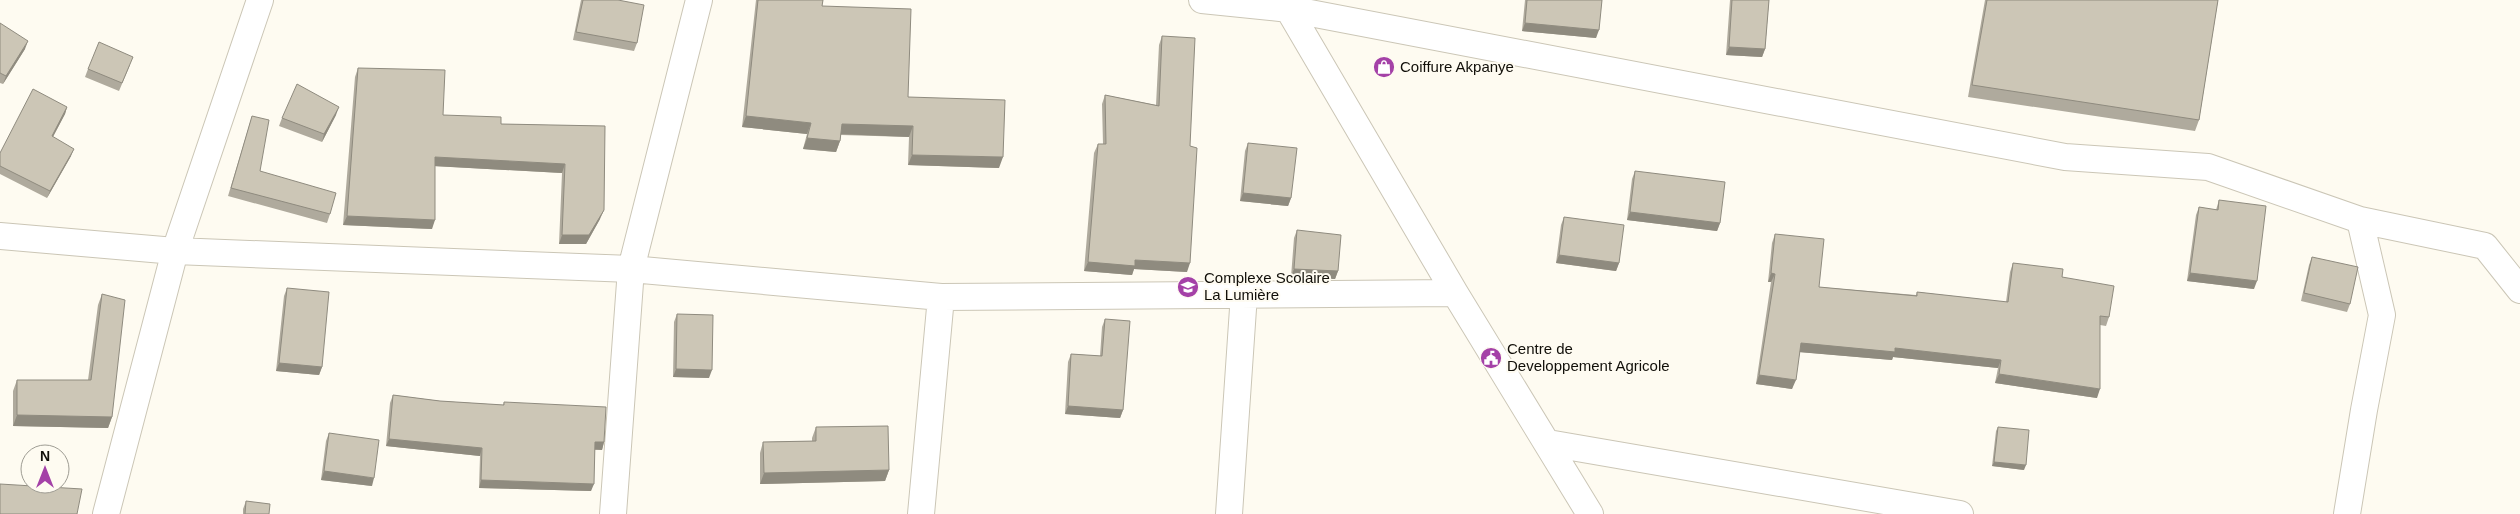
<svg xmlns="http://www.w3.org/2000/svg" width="2520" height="514" viewBox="0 0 2520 514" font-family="Arial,sans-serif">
<rect width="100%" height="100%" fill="#fefbf1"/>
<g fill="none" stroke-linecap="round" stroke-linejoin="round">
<g stroke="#cbc6b6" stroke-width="28">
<path id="street" d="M 1202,0 L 1289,9 L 2065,157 L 2208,167 L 2360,220 L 2485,246 L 2520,290
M 1283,0 L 1455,293 L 1590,514
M 0,236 L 175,251 L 631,269 L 941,297 L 1455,293
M 1548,443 L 1960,514
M 106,514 L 175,251 L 260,0
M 613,514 L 631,269 L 699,0
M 921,514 L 941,297
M 1229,514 L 1244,294
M 2347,514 L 2364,410 L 2382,315 L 2360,220"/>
</g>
<use href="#street" stroke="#fff" stroke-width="26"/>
</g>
<path fill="#afaa9d" d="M 581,0 L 618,0 L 637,43 L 634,51 L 573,40 Z
M 756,0 L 823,0 L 822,6 L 908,97 L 999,168 L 908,165 L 909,137 L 841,135 L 840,141 L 836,152 L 803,149 L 807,134 L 742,127 Z
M 1525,0 L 1602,0 L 1596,38 L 1522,31 Z
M 1730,0 L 1769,0 L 1765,49 L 1762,57 L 1726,55 Z
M 1985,0 L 2218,0 L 2199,120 L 2195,131 L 1968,97 Z
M 0,23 L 25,49 L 3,84 L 0,83 Z
M 1162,36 L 1190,146 L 1187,272 L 1134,269 L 1132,275 L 1084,271 L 1094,153 L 1098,144 L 1103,144 L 1102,104 L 1105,95 L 1156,105 L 1159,45 Z
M 130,65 L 119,91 L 85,77 L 88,69 Z
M 358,68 L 443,115 L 501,124 L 605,126 L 600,219 L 586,244 L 559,244 L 562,173 L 435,166 L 432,229 L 343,225 L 355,77 Z
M 67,107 L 65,114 L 53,137 L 71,156 L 47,198 L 0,174 L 0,153 Z
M 336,115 L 322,142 L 279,126 L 282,118 Z
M 252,116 L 260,171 L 330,214 L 327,223 L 228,196 Z
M 1248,143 L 1291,198 L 1288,206 L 1240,201 L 1245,151 Z
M 1635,171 L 1720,223 L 1717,231 L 1627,220 L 1632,179 Z
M 2219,200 L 2254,289 L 2187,281 L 2196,215 L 2199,207 L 2216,210 Z
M 1564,217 L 1619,263 L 1616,271 L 1556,263 L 1561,225 Z
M 1297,230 L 1338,271 L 1335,279 L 1291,277 L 1294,238 Z
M 1775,234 L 1819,287 L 1916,295 L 1917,292 L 2006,302 L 2010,272 L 2013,263 L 2062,277 L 2109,317 L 2106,326 L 2100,325 L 2097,398 L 1995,383 L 1998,368 L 1893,357 L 1892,360 L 1800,352 L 1792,389 L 1756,384 L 1771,282 L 1768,282 L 1772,243 Z
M 2312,257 L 2350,304 L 2347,312 L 2301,301 L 2309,265 Z
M 287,288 L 322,367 L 319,375 L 276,371 L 284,296 Z
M 102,294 L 112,417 L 108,428 L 13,426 L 13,391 L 17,380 L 88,380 L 98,305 Z
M 677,314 L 709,378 L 673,377 L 674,322 Z
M 1105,319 L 1123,410 L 1120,418 L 1065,414 L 1068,362 L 1071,354 L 1100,356 L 1102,327 Z
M 393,395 L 440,401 L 503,405 L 504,402 L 604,442 L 602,450 L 595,450 L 591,491 L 479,488 L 480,456 L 386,446 L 390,403 Z
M 816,427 L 889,470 L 885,481 L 760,484 L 760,453 L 763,442 L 812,441 L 812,438 Z
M 1998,427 L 2024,470 L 1992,466 L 1996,431 Z
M 329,433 L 372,486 L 321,480 L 326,441 Z
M 246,501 L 269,514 L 243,514 L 243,509 Z"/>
<path fill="#8f8b7f" d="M 1525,23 L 1599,30 L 1596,38 L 1522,31 Z
M 28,41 L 25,49 L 3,84 L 6,76 Z
M 1729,47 L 1765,49 L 1762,57 L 1726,55 Z
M 67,107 L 65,114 L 49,144 L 52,136 Z
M 339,107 L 336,115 L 322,142 L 324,134 Z
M 746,116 L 811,123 L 807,134 L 742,127 Z
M 842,124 L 913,126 L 909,137 L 838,134 Z
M 807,138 L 840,141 L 836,152 L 803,149 Z
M 74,149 L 71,156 L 47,198 L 50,191 Z
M 912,155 L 1003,157 L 999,168 L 908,165 Z
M 435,157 L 565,164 L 562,173 L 432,166 Z
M 1243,193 L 1291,198 L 1288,206 L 1240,201 Z
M 604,210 L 600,219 L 586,244 L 559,244 L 562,235 Z
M 1630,212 L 1720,223 L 1717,231 L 1627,220 Z
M 347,216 L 435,220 L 432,229 L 343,225 Z
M 1559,255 L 1619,263 L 1616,271 L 1556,263 Z
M 1135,260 L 1190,263 L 1187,272 L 1134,269 L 1132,275 L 1084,271 L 1088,262 Z
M 1294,269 L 1338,271 L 1335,279 L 1291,277 Z
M 1771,273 L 1775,274 L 1771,282 L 1768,282 Z
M 2190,273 L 2257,281 L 2254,289 L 2187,281 Z
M 1801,343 L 1895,348 L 2001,360 L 1998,368 L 1893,357 L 1892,360 L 1798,352 Z
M 279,363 L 322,367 L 319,375 L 276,371 Z
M 676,369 L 712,370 L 709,378 L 673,377 Z
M 1999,374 L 2100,389 L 2097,398 L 1995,383 Z
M 1759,375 L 1796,380 L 1792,389 L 1756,384 Z
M 1068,406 L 1123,410 L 1120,418 L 1065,414 Z
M 17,415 L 112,417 L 108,428 L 13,426 Z
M 389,439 L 482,448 L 480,456 L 386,446 Z
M 595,442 L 604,442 L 602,450 L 592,449 Z
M 1994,462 L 2026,465 L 2024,470 L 1992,466 Z
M 889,470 L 885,481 L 760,484 L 764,473 Z
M 324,471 L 374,478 L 372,486 L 321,480 Z
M 481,480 L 594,484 L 591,491 L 479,488 Z"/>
<path fill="#ccc6b6" stroke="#8f8b7f" d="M 583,0 L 618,0 L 644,5 L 637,43 L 576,32 Z
M 758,0 L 823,0 L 822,6 L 911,9 L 908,97 L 1005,100 L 1003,157 L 912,155 L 913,126 L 842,124 L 840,141 L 807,138 L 811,123 L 746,116 Z
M 1527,0 L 1602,0 L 1599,30 L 1525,23 Z
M 1732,0 L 1769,0 L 1765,49 L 1729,47 Z
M 1987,0 L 2218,0 L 2199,120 L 1972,85 Z
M 0,23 L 28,41 L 6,76 L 0,73 Z
M 1162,36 L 1195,38 L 1190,146 L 1197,148 L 1190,263 L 1135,260 L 1135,266 L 1088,262 L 1098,144 L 1106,144 L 1105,95 L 1159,106 Z
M 99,42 L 133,57 L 122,83 L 88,69 Z
M 358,68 L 445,70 L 443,115 L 501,117 L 501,124 L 605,126 L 604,210 L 589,235 L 562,235 L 565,164 L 435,157 L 435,220 L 347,216 Z
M 297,84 L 339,107 L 324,134 L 282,118 Z
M 33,89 L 67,107 L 52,136 L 74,149 L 50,191 L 0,166 L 0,153 Z
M 252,116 L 269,120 L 260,171 L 336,193 L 330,214 L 231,188 Z
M 1248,143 L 1297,148 L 1291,198 L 1243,193 Z
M 1635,171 L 1725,182 L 1720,223 L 1630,212 Z
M 2219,200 L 2266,206 L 2257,281 L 2190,273 L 2199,207 L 2218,210 Z
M 1564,217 L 1624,225 L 1619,263 L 1559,255 Z
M 1297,230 L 1341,235 L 1338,271 L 1294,269 Z
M 1775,234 L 1824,239 L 1819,287 L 1917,296 L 1917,292 L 2008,302 L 2013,263 L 2063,269 L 2062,277 L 2114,286 L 2109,317 L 2100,316 L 2100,389 L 1999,374 L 2001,360 L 1895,348 L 1895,352 L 1801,343 L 1796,380 L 1759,375 L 1775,274 L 1771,273 Z
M 2312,257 L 2358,267 L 2350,304 L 2304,293 Z
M 287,288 L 329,292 L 322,367 L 279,363 Z
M 102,294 L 125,300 L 112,417 L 17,415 L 17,380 L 91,380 Z
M 677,314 L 713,315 L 712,370 L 676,369 Z
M 1105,319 L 1130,321 L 1123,410 L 1068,406 L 1071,354 L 1102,356 Z
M 393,395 L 440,401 L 504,405 L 504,402 L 606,407 L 604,442 L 595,442 L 594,484 L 481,480 L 482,448 L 389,439 Z
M 888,426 L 889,470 L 764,473 L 763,442 L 816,441 L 816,427 Z
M 1998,427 L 2029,430 L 2026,465 L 1994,462 Z
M 329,433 L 379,440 L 374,478 L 324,471 Z
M 0,484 L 82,489 L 77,514 L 0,514 Z
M 246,501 L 270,504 L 269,514 L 245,514 Z"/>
<defs>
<g id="shop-disc" transform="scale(1.125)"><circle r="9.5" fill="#a441a7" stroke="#fefbf1"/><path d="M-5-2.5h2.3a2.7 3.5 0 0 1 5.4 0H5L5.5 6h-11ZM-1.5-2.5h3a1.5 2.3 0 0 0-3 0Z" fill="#fff"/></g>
<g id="school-disc" transform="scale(1.125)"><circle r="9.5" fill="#a441a7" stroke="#fefbf1"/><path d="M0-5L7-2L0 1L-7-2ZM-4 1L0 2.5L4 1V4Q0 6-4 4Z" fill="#fff"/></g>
<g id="civic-disc" transform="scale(1.125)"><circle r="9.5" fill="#a441a7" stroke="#fefbf1"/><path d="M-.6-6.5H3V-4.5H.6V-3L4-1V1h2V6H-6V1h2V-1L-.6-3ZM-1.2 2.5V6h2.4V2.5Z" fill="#fff"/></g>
</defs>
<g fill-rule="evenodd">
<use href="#shop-disc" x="1384" y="67"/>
<use href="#school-disc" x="1188" y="287"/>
<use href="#civic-disc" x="1491" y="358"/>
</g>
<g text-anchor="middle" stroke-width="4" stroke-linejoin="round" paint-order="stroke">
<g font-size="15" fill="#110f09" stroke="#fefbf1" text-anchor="start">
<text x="1400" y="72">Coiffure Akpanye</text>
<text x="1204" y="283">Complexe Scolaire<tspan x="1204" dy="17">La Lumière</tspan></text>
<text x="1507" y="354">Centre de<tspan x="1507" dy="17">Developpement Agricole</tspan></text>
</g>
</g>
<g transform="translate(45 469)"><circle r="24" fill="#fefbf1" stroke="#9f9d94"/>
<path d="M0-4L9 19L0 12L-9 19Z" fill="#a441a7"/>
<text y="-8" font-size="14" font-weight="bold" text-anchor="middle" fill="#110f09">N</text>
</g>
</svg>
